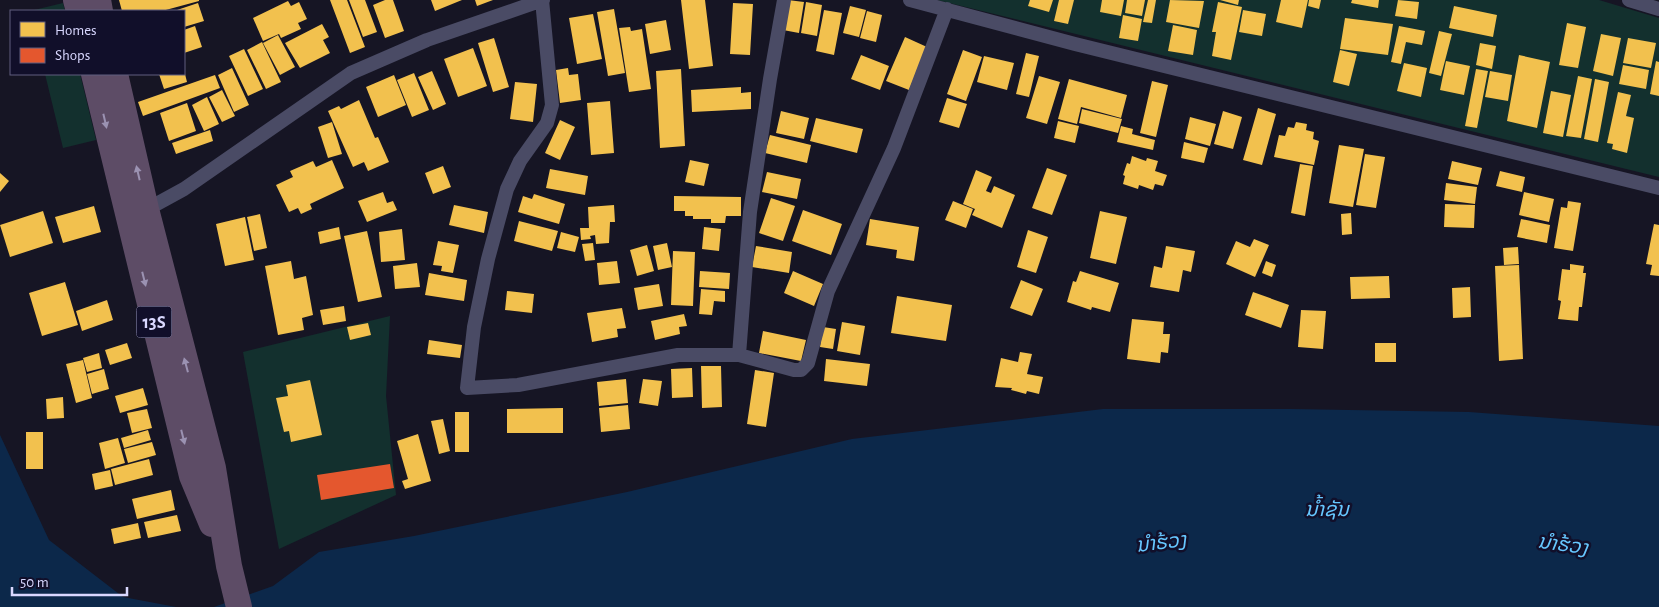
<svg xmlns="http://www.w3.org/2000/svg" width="1659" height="607" viewBox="0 0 1659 607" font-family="'Alegreya Sans','Noto Sans Lao',sans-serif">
<rect width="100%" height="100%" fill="#161524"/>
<path fill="#13302e" d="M 937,0 L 1599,0 L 1659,18 L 1659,177 Z
M 63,3 L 65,11 L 30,11 Z
M 45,74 L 80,74 L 96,140 L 63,148 Z
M 390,316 L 386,396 L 396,495 L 279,549 L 243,352 Z"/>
<path fill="#0c284a" d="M 1103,409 L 1290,409 L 1469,412 L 1659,426 L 1659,607 L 214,607 L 273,586 L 319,552 L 414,536 L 627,492 L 852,439 Z
M 0,435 L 49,540 L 123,597 L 176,607 L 0,607 Z"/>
<path fill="#f2c14e" d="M 119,0 L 199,0 L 199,1 L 162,11 L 122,11 Z
M 330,0 L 347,0 L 365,47 L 350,53 Z
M 349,0 L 365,0 L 377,32 L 363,37 Z
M 385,0 L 393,0 L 404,31 L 385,38 L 373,5 Z
M 431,0 L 462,0 L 435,11 Z
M 475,0 L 493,0 L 477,6 Z
M 681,0 L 705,0 L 713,66 L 689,69 Z
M 788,0 L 804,2 L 799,33 L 783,30 Z
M 1030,0 L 1053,0 L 1049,12 L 1028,6 Z
M 1059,0 L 1074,0 L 1068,24 L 1054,21 Z
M 1102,0 L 1124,0 L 1121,16 L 1100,12 Z
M 1127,0 L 1145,0 L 1142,16 L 1125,13 Z
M 1148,0 L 1156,0 L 1152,23 L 1143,22 Z
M 1170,0 L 1204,1 L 1199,28 L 1166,22 Z
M 1220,0 L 1239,0 L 1238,5 Z
M 1281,0 L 1308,0 L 1302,28 L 1276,22 Z
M 1309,0 L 1321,0 L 1319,9 L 1308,6 Z
M 1352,0 L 1379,0 L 1378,8 L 1351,3 Z
M 1398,0 L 1419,2 L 1417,19 L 1395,16 Z
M 288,1 L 291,6 L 299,2 L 307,19 L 298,23 L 301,29 L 281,38 L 279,34 L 263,41 L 253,18 Z
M 806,2 L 822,5 L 817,36 L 801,33 Z
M 1218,2 L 1242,7 L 1231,60 L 1212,56 L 1216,32 L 1212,32 Z
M 198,3 L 204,21 L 184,27 L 184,11 L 174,11 Z
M 733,3 L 753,4 L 750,55 L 730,54 Z
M 850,6 L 866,10 L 859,37 L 843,33 Z
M 1454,6 L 1497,15 L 1493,37 L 1449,28 Z
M 614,9 L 625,73 L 608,76 L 597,12 Z
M 824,10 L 842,13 L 834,55 L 816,51 Z
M 1243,10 L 1266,14 L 1262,36 L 1239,32 Z
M 867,11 L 882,15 L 876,42 L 860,38 Z
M 593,14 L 602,59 L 577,64 L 569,18 Z
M 1123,15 L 1142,19 L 1138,41 L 1119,38 Z
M 1345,18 L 1393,24 L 1388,55 L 1340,49 Z
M 666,20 L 671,50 L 650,54 L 645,24 Z
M 1567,23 L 1586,27 L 1578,68 L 1559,65 Z
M 322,24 L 329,37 L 323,40 L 330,53 L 300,68 L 285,43 Z
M 1173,25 L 1197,30 L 1193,55 L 1168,51 Z
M 195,26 L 202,47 L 184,53 L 184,30 Z
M 1399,26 L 1425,31 L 1422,45 L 1406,42 L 1401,64 L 1391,62 Z
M 630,27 L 631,31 L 642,29 L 651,89 L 629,92 L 619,28 Z
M 1439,31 L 1452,34 L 1441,76 L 1429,73 Z
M 1601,34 L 1621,38 L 1613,76 L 1593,71 Z
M 278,35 L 295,67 L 280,75 L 263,43 Z
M 905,37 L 927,47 L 909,90 L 886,81 Z
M 494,38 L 509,87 L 493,92 L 478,43 Z
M 1628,38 L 1656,43 L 1651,68 L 1623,63 Z
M 262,42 L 281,82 L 266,89 L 247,50 Z
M 1480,43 L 1496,46 L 1492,69 L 1476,65 Z
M 473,48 L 487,86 L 458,97 L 444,59 Z
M 244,49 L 263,89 L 248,96 L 229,56 Z
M 963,50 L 982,57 L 966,101 L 947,94 Z
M 1340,50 L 1357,54 L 1349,86 L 1333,82 Z
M 1026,53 L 1039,56 L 1029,97 L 1016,94 Z
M 861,55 L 889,66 L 880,90 L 851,79 Z
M 1519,55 L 1550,62 L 1537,128 L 1507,121 Z
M 984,56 L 1014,63 L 1007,90 L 977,82 Z
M 1446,61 L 1470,66 L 1464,95 L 1440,90 Z
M 1656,61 L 1659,62 L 1659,96 L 1650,94 Z
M 1404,63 L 1427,68 L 1421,97 L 1397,91 Z
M 1623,65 L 1649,70 L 1646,89 L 1619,84 Z
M 232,68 L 249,105 L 234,112 L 218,75 Z
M 568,68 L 569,75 L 578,74 L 581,100 L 560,103 L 556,70 Z
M 681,69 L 685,146 L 660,148 L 656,71 Z
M 1476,69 L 1488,71 L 1477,128 L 1465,126 Z
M 432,71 L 446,104 L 433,110 L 418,77 Z
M 1490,71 L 1512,75 L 1508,101 L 1485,97 Z
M 414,73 L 429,110 L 412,117 L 397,80 Z
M 159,74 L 185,74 L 187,82 L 164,89 Z
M 215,75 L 220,88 L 143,116 L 138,102 Z
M 394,75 L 406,105 L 378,117 L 366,87 Z
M 1039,76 L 1060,82 L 1047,124 L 1026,118 Z
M 1578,76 L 1592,79 L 1581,138 L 1566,136 Z
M 1069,79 L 1127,95 L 1121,118 L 1081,107 L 1077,124 L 1058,119 Z
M 1595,79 L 1609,82 L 1598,142 L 1584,139 Z
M 1152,81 L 1168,85 L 1156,137 L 1140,133 Z
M 515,82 L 537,84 L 533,122 L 510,119 Z
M 741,87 L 741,93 L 751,92 L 751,109 L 692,112 L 691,90 Z
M 222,90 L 235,116 L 222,122 L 209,97 Z
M 1551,91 L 1571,95 L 1563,137 L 1543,133 Z
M 1618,92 L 1631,95 L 1626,116 L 1634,118 L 1627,153 L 1612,149 L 1613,144 L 1607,143 Z
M 207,97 L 219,124 L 204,131 L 192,105 Z
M 947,98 L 967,104 L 959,128 L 939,122 Z
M 359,100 L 375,138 L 378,137 L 389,162 L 368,171 L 364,162 L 353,167 L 328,111 L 339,106 L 341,109 Z
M 610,101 L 614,153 L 591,155 L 587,103 Z
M 187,103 L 196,131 L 169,141 L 160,113 Z
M 1258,108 L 1276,114 L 1262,165 L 1243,160 Z
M 1082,109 L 1122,119 L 1118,133 L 1079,123 Z
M 781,111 L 809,118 L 804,139 L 776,133 Z
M 1223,111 L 1242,117 L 1233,149 L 1214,144 Z
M 1190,117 L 1216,124 L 1210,146 L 1185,139 Z
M 816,118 L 863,129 L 857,153 L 810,141 Z
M 560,120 L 575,127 L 560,160 L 545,153 Z
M 1058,121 L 1079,126 L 1075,143 L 1054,138 Z
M 332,122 L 342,154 L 328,158 L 318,127 Z
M 1296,122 L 1307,124 L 1306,130 L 1314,132 L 1313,139 L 1319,141 L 1314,165 L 1274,157 L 1279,135 L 1285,136 L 1288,127 L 1294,128 Z
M 1121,126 L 1133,129 L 1132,134 L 1155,140 L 1153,150 L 1117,142 Z
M 210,130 L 213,141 L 176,154 L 172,143 Z
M 770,135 L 811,145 L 807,163 L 765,153 Z
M 1184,142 L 1208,148 L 1204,163 L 1181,158 Z
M 1339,145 L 1364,149 L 1353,207 L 1329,203 Z
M 1365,154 L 1385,157 L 1376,208 L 1356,205 Z
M 1132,156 L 1146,161 L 1147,158 L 1158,161 L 1155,171 L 1167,175 L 1163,186 L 1155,184 L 1153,190 L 1139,185 L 1138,189 L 1123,184 L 1125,176 L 1123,175 L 1127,163 L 1130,164 Z
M 332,160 L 344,188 L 310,204 L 312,209 L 301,214 L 298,208 L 289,212 L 276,185 L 293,177 L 290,171 L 313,161 L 316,167 Z
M 690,160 L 709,164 L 704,186 L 685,182 Z
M 1452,161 L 1482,168 L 1478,185 L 1448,179 Z
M 1300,164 L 1313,166 L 1305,216 L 1291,213 Z
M 443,166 L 451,187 L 433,194 L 425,173 Z
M 1047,168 L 1067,175 L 1052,215 L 1032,208 Z
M 550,169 L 588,176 L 585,195 L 546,188 Z
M 976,170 L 992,177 L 986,191 L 991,193 L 994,186 L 1015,195 L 1002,228 L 972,215 L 975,209 L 963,204 Z
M 1500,171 L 1525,177 L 1522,192 L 1496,186 Z
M 767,172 L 801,179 L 797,199 L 762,192 Z
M 0,173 L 9,181 L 0,192 Z
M 1446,183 L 1477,187 L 1475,204 L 1444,200 Z
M 383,192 L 387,203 L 393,201 L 397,210 L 367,222 L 358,201 Z
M 1524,192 L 1554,199 L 1549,222 L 1519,215 Z
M 534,194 L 565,204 L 559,224 L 518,212 L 523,196 L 532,199 Z
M 674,196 L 741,197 L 741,216 L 726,216 L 725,223 L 711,223 L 711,219 L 693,219 L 693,216 L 685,216 L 685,211 L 674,211 Z
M 771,198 L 795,206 L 783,241 L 759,233 Z
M 953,201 L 973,209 L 966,228 L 945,220 Z
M 1568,201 L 1581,203 L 1573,251 L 1554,248 L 1561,207 L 1567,208 Z
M 1445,204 L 1475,205 L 1474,228 L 1444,227 Z
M 454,205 L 488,212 L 484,233 L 449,225 Z
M 614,205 L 615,222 L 610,222 L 609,243 L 596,244 L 595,235 L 590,236 L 591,239 L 581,240 L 580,228 L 589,228 L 588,207 Z
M 94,206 L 101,232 L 63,243 L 55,217 Z
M 803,210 L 842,224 L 831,255 L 792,241 Z
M 43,211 L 53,243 L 10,257 L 0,225 Z
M 1100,211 L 1127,217 L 1116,264 L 1090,258 Z
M 1351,213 L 1352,234 L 1342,235 L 1341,214 Z
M 260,214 L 267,248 L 254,251 L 247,217 Z
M 245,217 L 254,260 L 225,266 L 216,224 Z
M 870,219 L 919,227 L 914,261 L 896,258 L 897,250 L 866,245 Z
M 1521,219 L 1550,225 L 1547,243 L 1517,237 Z
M 519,221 L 558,231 L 552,251 L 514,241 Z
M 1654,224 L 1659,225 L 1659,276 L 1650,275 L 1652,265 L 1646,264 Z
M 339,227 L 341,239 L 320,244 L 318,232 Z
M 704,227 L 721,229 L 719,251 L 702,249 Z
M 402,229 L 405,260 L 381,262 L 379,232 Z
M 1028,230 L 1048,237 L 1036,273 L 1017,267 Z
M 367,231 L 382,297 L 358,302 L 344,236 Z
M 561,232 L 579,237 L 575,252 L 557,248 Z
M 1254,239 L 1269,245 L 1255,277 L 1226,264 L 1236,241 L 1250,247 Z
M 438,241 L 459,245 L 453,273 L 441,271 L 442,266 L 433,265 Z
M 593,243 L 595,260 L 585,261 L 582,244 Z
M 667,243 L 672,267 L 658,270 L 653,246 Z
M 647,245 L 654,271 L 637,276 L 630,250 Z
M 756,246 L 792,252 L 789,273 L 752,267 Z
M 1166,246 L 1195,251 L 1191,272 L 1183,270 L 1179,292 L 1150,287 L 1154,266 L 1162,268 Z
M 1518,247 L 1519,264 L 1504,265 L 1503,248 Z
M 673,251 L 695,252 L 693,306 L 671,305 Z
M 291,261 L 294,279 L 306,276 L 313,315 L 302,318 L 304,330 L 278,335 L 265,266 Z
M 617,261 L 620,283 L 599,285 L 597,263 Z
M 1266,261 L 1276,265 L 1272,277 L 1262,273 Z
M 417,263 L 420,287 L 395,289 L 393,266 Z
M 1570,264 L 1584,266 L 1583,273 L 1586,273 L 1582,307 L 1579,307 L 1578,321 L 1558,319 L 1561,301 L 1558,300 L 1562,269 L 1570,270 Z
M 1519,265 L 1523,359 L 1499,361 L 1495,266 Z
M 700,271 L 730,273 L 729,289 L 699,287 Z
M 793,271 L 823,284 L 814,306 L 784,293 Z
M 1080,271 L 1119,283 L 1110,312 L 1092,307 L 1091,310 L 1067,302 L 1073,281 L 1076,282 Z
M 429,273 L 467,280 L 464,301 L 425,295 Z
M 1389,276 L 1390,298 L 1351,299 L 1350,277 Z
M 1021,280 L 1043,289 L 1032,316 L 1010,308 Z
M 65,282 L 78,325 L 42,336 L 29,293 Z
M 659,284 L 663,306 L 638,310 L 634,288 Z
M 1470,287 L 1471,317 L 1453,318 L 1452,288 Z
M 701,289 L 725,291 L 725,302 L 714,301 L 712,315 L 699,314 Z
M 507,291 L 534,294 L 532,313 L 505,310 Z
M 1253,292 L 1289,305 L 1281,328 L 1245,315 Z
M 897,296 L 952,305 L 946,341 L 891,333 Z
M 107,300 L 113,320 L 82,331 L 76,311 Z
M 344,306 L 346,321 L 323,325 L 320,310 Z
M 622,308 L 626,328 L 617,329 L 618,337 L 592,342 L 587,313 Z
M 1301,310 L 1326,311 L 1323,349 L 1298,347 Z
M 684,314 L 687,326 L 679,327 L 680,334 L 655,340 L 651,321 Z
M 1132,319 L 1164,322 L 1163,334 L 1170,334 L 1168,353 L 1161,352 L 1160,363 L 1127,359 Z
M 842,322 L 865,326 L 860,355 L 837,351 Z
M 368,323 L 371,335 L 350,340 L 347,327 Z
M 823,327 L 836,329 L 833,349 L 820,347 Z
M 763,331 L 806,340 L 801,361 L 759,353 Z
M 429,340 L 462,345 L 460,358 L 427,354 Z
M 127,343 L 132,358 L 110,365 L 105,350 Z
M 1375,343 L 1396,343 L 1396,362 L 1375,362 Z
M 1020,352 L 1032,354 L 1027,374 L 1043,377 L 1039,394 L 1027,391 L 1026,394 L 1011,390 L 1012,388 L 995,387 L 1001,358 L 1018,362 Z
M 99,353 L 102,368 L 87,372 L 83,358 Z
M 826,359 L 870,364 L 867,386 L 824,381 Z
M 83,360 L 92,398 L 76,403 L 66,364 Z
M 701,366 L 721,366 L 722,407 L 702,408 Z
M 692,368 L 693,397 L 672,398 L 671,369 Z
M 104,369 L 109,389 L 92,394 L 87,374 Z
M 755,370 L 774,373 L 766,427 L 747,424 Z
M 626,379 L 628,403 L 599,406 L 597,382 Z
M 643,379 L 662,381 L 658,406 L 639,403 Z
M 310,380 L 322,435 L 291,442 L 289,431 L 284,432 L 276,398 L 288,396 L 286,385 Z
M 143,388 L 148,405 L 120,413 L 115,396 Z
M 63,397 L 64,418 L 47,419 L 46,399 Z
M 628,405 L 630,429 L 601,432 L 599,408 Z
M 563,408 L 563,433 L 507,433 L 507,409 Z
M 147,409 L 152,428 L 132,433 L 127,413 Z
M 455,412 L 469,412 L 469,452 L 455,452 Z
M 443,419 L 450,451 L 439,454 L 431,421 Z
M 148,430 L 151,440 L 124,448 L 121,438 Z
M 26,432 L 43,432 L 43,469 L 26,469 Z
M 418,434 L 431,481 L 405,489 L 402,481 L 408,479 L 397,441 Z
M 118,438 L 125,463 L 105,469 L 99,443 Z
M 152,442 L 156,455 L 128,463 L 124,449 Z
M 149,459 L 153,475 L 115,485 L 111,469 Z
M 110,470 L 113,486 L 95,490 L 92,474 Z
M 171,490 L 175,510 L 137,519 L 132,499 Z
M 177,515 L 181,531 L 148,538 L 144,522 Z
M 138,523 L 141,538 L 114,544 L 111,529 Z"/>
<path fill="#e4572e" d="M 390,464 L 394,488 L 321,500 L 317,475 Z"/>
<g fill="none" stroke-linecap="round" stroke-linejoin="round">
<path stroke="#4a4b65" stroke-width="14" d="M 542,0 L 552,105 L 547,123 L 520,161 L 507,189 L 488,259 L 474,327 L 467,388 L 518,385 L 678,355 L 739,355 L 794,370 L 801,370 L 808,363 L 828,291 L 894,148 L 947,9
M 910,0 L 1075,44 L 1659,188
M 1629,0 L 1659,9
M 142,212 L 184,189 L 351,73 L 427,40 L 543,0
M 739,355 L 750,212 L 770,79 L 784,0"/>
<path stroke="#5d4c66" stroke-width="26" d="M 76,0 L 79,11
M 98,0 L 100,11
M 94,74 L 192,476 L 212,524
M 115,74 L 146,209 L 213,468 L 229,566 L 239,607"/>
</g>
<defs><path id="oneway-solid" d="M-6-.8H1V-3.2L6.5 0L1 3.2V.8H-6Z" transform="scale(1.25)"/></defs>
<g fill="#9b92b2">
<use href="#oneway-solid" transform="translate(105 121) rotate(77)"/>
<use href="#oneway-solid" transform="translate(138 173) rotate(-103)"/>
<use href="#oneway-solid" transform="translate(144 279) rotate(76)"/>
<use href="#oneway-solid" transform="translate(186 365) rotate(-105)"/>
<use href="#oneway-solid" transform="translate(183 437) rotate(76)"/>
</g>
<g text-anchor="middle" stroke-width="5" stroke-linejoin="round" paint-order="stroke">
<rect fill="#110f2a" stroke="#9d9cbf" stroke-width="1" x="136.5" y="306.5" width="35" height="31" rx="4"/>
<g font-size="18" font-weight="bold" fill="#d9d8ff">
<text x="154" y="328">13S</text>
</g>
<g font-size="20" font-style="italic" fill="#66c7ff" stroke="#110f2a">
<text x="1327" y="516">ນ້ຳຊັນ</text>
<text transform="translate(1161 542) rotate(-7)" y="7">ນຳ້ຮວງ</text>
<text transform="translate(1563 544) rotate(8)" y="7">ນຳ້ຮວງ</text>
</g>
</g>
<rect x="10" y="10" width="175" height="65" fill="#110f2a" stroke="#615f7f"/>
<rect x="20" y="22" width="25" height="15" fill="#f2c14e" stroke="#615f7f"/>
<text x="55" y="35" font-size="15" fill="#d9d8ff">Homes</text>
<rect x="20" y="48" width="25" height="15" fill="#e4572e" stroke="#615f7f"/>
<text x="55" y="60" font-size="15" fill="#d9d8ff">Shops</text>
<path d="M12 587v8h115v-8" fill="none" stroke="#d9d8ff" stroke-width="2.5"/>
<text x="20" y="587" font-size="15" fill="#d9d8ff" stroke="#110f2a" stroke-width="4" paint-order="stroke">50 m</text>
</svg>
